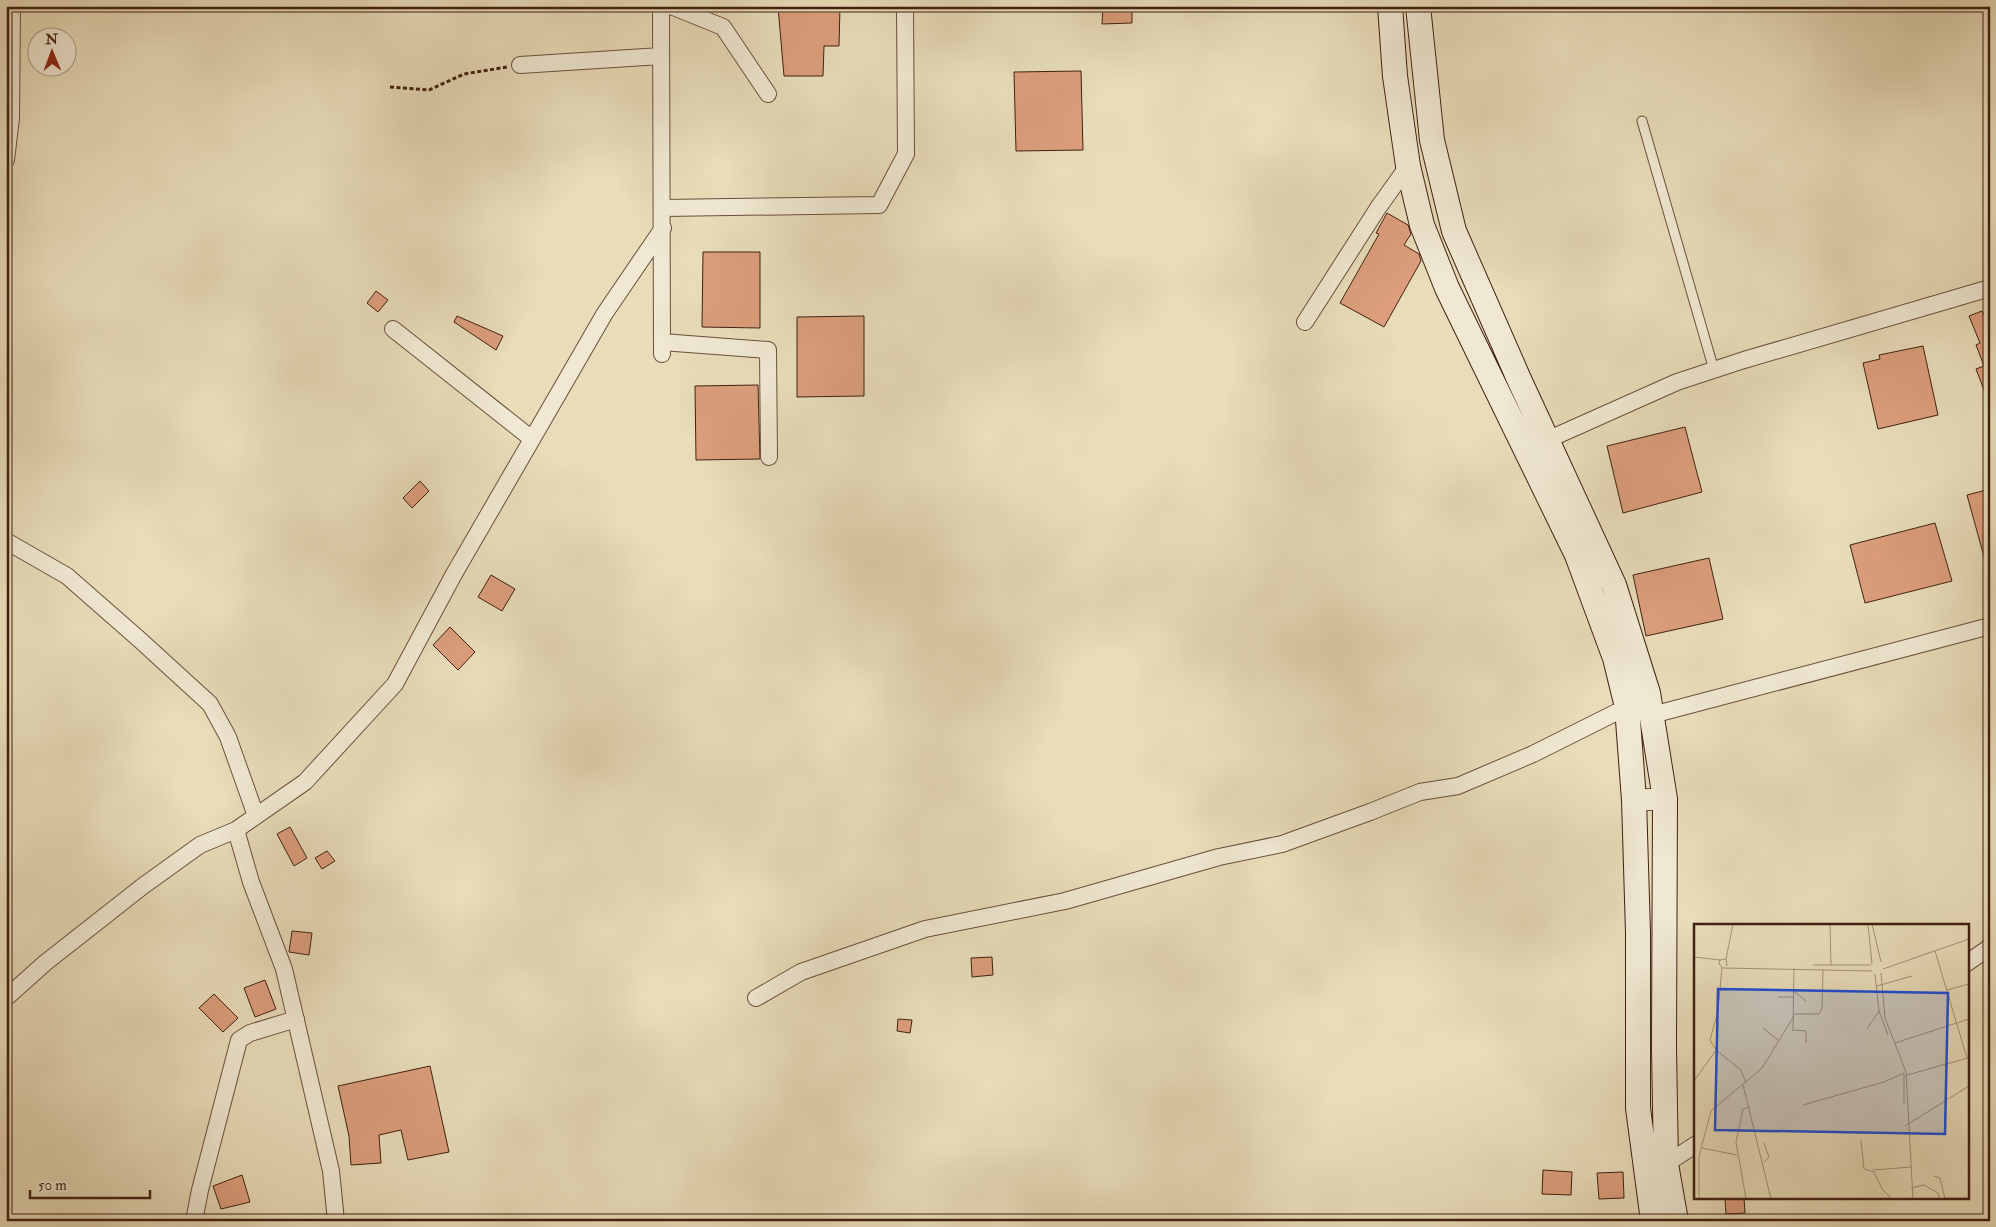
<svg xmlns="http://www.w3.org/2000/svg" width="1996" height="1227" viewBox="0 0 1996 1227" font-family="'IM FELL Double Pica',serif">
<rect width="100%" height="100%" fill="#e8dcb9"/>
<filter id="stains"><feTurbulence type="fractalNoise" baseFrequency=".004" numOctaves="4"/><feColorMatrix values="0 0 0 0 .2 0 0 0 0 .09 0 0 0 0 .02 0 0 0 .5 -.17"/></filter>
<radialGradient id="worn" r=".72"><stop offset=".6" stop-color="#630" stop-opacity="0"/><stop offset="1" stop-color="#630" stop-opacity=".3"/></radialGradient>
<path fill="#dc9e7c" stroke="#402011" d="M 1103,6 L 1132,6 L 1132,23 L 1102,24 Z
M 778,7 L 840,7 L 839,46 L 824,46 L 823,76 L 784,76 Z
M 1081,71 L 1083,150 L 1016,151 L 1014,72 Z
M 1387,213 L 1408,225 L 1411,234 L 1404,245 L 1419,254 L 1421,261 L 1384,327 L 1340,303 L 1379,234 L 1376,233 Z
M 703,252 L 760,252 L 760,328 L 702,327 Z
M 376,291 L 388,300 L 378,312 L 367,303 Z
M 1982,311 L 1986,319 L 1990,318 L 1989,403 L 1976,369 L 1984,366 L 1976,345 L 1980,343 L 1969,316 Z
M 457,316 L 503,336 L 496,350 L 454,322 Z
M 864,316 L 864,396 L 797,397 L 797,317 Z
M 1923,346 L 1938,415 L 1878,429 L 1863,363 L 1880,359 L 1879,355 Z
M 758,385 L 760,459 L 696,460 L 695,386 Z
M 1685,427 L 1702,492 L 1623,513 L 1607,446 Z
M 420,481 L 429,491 L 412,508 L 403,498 Z
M 1990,489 L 1990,564 L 1986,564 L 1967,495 Z
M 1935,523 L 1952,581 L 1865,603 L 1850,545 Z
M 1709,558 L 1723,619 L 1646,636 L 1633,575 Z
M 491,575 L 515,589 L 502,611 L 478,597 Z
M 450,627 L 475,652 L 458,670 L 433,645 Z
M 290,827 L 307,858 L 294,866 L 277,834 Z
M 327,851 L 335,861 L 322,869 L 315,858 Z
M 292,931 L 312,933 L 309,955 L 289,952 Z
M 992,957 L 993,975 L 972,977 L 971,958 Z
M 265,980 L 276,1009 L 255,1017 L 244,988 Z
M 214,994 L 238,1018 L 223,1032 L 199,1008 Z
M 898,1019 L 912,1020 L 910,1033 L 897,1031 Z
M 430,1066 L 449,1152 L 408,1160 L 401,1130 L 379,1135 L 381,1163 L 351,1165 L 349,1136 L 338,1086 Z
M 1543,1170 L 1572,1172 L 1571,1195 L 1542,1194 Z
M 1623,1172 L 1624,1198 L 1599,1199 L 1597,1173 Z
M 242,1175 L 250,1202 L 221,1209 L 213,1186 Z
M 1725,1198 L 1744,1198 L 1745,1213 L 1726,1214 Z"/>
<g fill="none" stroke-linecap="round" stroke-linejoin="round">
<g stroke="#6a4f3b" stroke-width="11">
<path id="service" d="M 1642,121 L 1714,370"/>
</g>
<g stroke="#6a4f3b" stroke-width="18">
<path id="minor" d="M 661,6 L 662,354
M 671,6 L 723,27 L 768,94
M 520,65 L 661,56
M 6,160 L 11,118 L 12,6
M 663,208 L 879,205 L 906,154 L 905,6
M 1305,322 L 1378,208 L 1408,166
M 393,329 L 532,439
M 662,342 L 768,350 L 769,457
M 1547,440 L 1677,382 L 1744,360 L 1990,288
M 6,541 L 67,576 L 140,640 L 210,704 L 228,737 L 256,816
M 1652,715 L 1990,626
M 236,830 L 251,882 L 284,969 L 331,1171 L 336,1221
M 1967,963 L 1990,947
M 6,998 L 45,963 L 143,886 L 200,845 L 236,830 L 305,782 L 395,684 L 454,574 L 605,313 L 663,228
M 756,998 L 801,972 L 925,929 L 1065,901 L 1219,857 L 1282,844 L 1370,812 L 1420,792 L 1458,786 L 1533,754 L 1627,707
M 1666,1164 L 1695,1145
M 194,1221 L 200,1190 L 239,1040 L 250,1033 L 296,1019"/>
</g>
<g stroke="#6a4f3b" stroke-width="23">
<path id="tertiary" d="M 1634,800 L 1665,799"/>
</g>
<g stroke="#402011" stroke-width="26">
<path id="secondary" d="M 1390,6 L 1395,76 L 1408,166 L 1422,225 L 1447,288 L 1577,555 L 1615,658 L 1627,707 L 1634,800 L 1638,933 L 1638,1108 L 1653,1221
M 1418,6 L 1432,140 L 1454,231 L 1518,377 L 1614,585 L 1648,693 L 1665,799 L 1664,1048 L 1666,1164 L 1676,1221"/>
</g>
<path stroke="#402011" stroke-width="3" stroke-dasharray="4 2.5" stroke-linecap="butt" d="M 390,87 L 429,90 L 464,74 L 507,67"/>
<use href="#service" stroke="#f0e8d2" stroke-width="9"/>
<use href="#minor" stroke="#f0e8d2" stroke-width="16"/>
<use href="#tertiary" stroke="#f0e8d2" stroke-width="21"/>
<use href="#secondary" stroke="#f0e8d2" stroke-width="24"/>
</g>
<g transform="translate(1694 924)">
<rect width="275" height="275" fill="#e8dcb9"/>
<path fill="none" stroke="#a59176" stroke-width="1" d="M 136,0 L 137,41M 174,0 L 178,40M 178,0 L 187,38M 241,27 L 273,134M 0,33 L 26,36M 32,35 L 39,0M 119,41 L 177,41M 33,42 L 32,35 L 26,36 L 25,40 L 29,44 L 178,47M 28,43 L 24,87 L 16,116 L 22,126 L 47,146 L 52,159M 189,45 L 275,15M 187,49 L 191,94 L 212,148 L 219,275M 181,50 L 185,87 L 194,111M 183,62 L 218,52M 253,66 L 275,60M 100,67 L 112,77M 84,73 L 100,73M 100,90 L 125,90 L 128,84 L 129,45M 69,104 L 84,116M 173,105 L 185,87M 99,106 L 112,107 L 112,119M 99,107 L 100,44M 201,119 L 275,95M 210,150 L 210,180M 213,151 L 274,134M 0,157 L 22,126M 49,161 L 77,275M 109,181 L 190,158 L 210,149M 211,202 L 275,162M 167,216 L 170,245 L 180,248 L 188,265 L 198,275M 70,219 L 75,233 L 70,238M 8,224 L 43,231M 179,246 L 217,243M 240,252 L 246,254 L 251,275M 217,264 L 230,261 L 244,269 L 246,275M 251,274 L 275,274M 5,275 L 5,232 L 17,187 L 68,144 L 100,92M 52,275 L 42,218 L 49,185 L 56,183"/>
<path fill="#1d4ed8" fill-opacity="0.15" stroke="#1d4ed8" stroke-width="2.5" d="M 24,65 L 254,69 L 251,210 L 21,206 Z"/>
<rect width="275" height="275" fill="none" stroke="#402011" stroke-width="2.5"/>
</g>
<rect width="1996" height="1227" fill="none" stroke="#e8dcb9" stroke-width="25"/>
<rect x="8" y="8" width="1981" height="1212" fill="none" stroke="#402011" stroke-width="2.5"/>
<rect x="12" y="12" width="1971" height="1202" fill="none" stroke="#402011"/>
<g transform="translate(52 52) rotate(359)"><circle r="24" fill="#f0e8d2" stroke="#aa9885"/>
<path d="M0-4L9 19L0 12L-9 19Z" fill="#8f2418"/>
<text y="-8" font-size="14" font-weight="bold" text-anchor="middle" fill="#402011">N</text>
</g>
<path d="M30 1190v8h120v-8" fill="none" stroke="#402011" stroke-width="2.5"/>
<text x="38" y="1190" font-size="15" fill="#402011" stroke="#f0e8d2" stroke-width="4" paint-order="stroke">50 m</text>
<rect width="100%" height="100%" filter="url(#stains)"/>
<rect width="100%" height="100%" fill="url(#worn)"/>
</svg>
